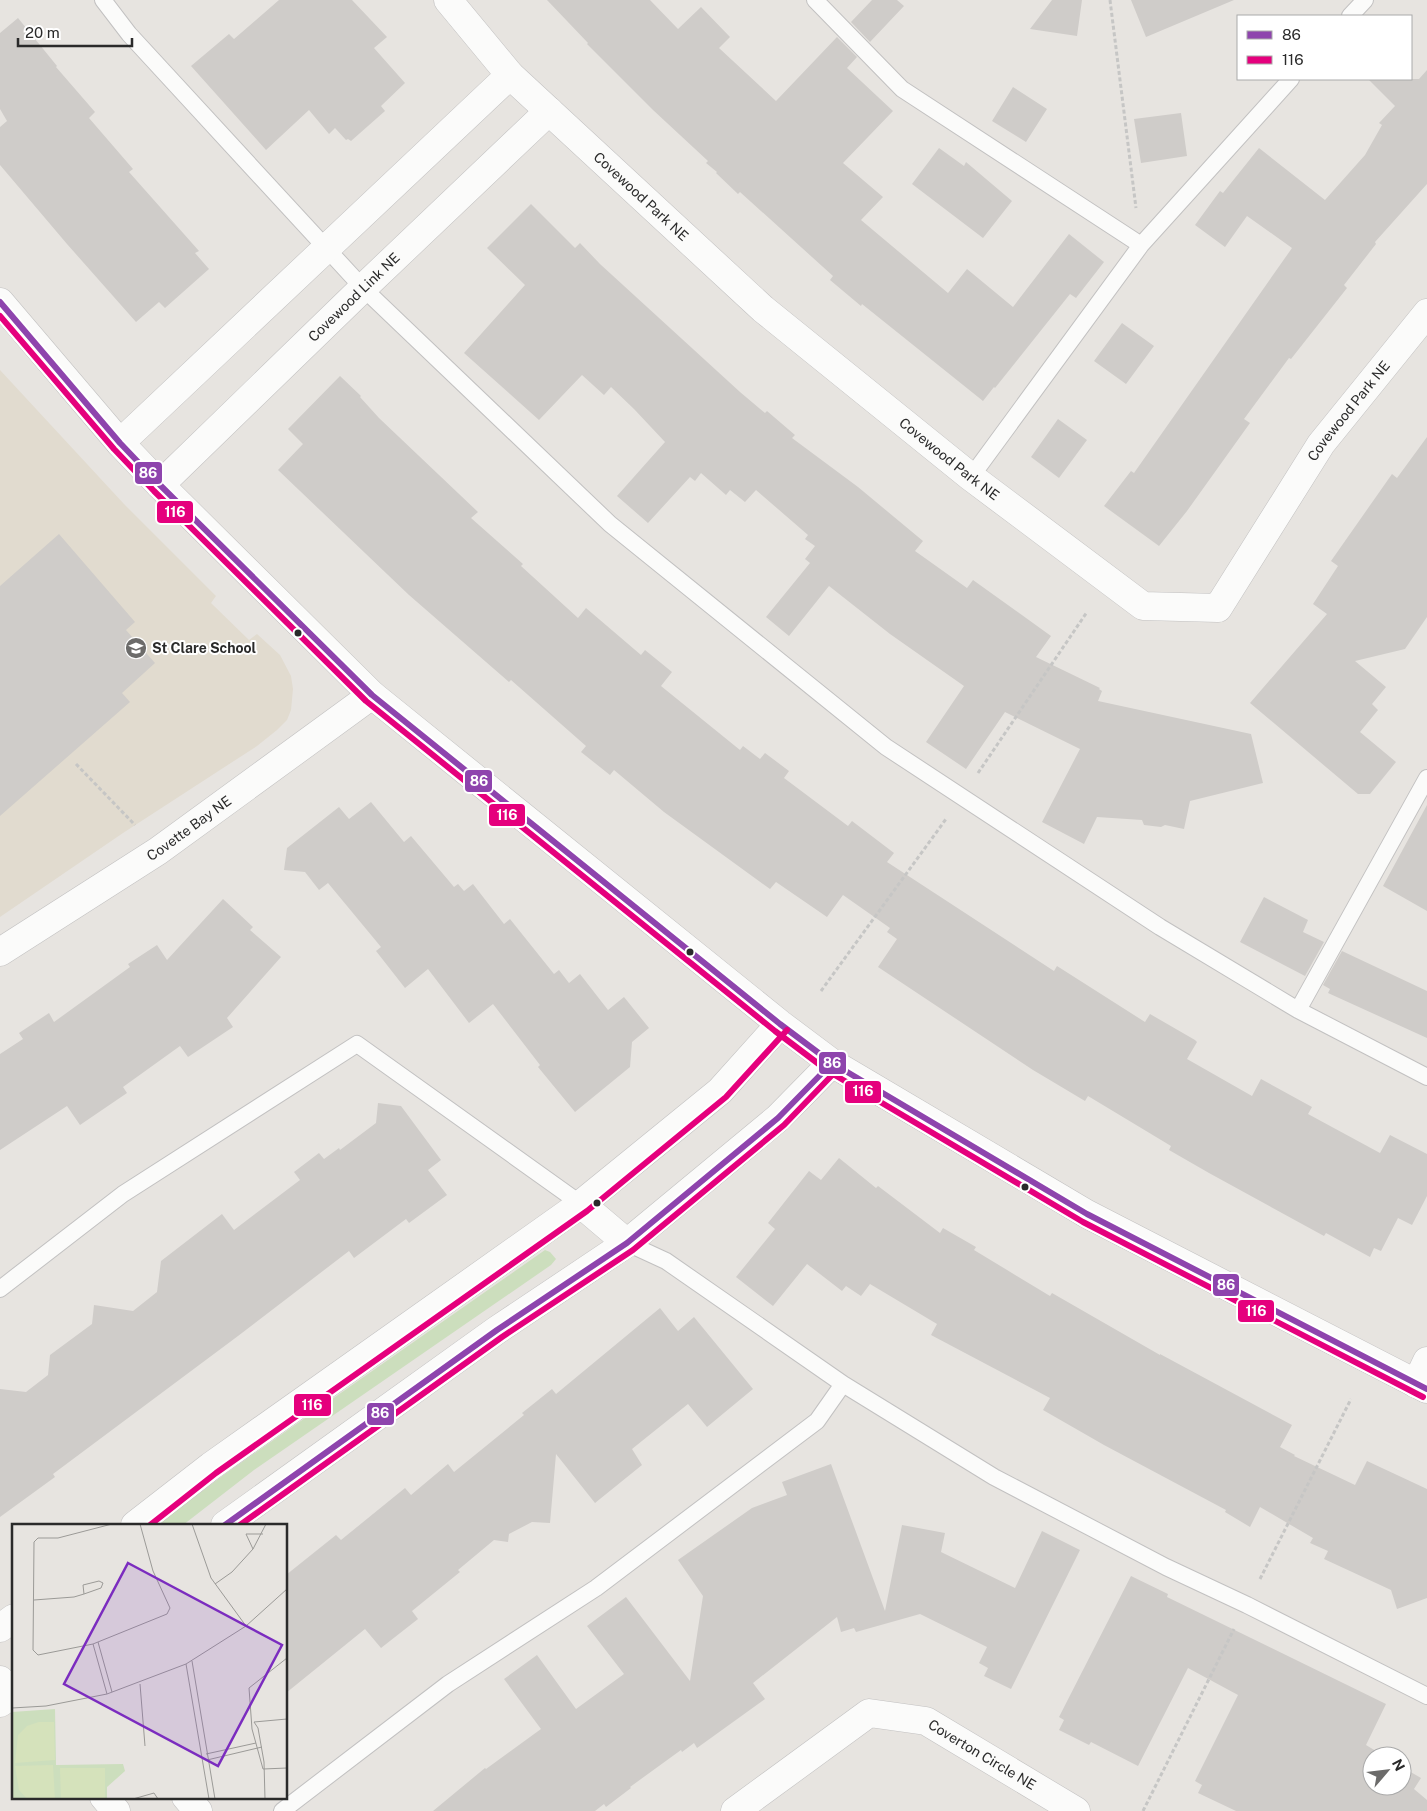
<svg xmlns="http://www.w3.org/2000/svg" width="1427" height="1811" viewBox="0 0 1427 1811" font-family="'Public Sans',sans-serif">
<rect width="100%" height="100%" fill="#e7e4e0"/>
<path fill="#e1dbcf" d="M 0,370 L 124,504 L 216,596 L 211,603 L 249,640 L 257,634 L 280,655 L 291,676 L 293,689 L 291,710 L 287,720 L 277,730 L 257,746 L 123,833 L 0,917 Z"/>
<path fill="#ccdebd" d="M 545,1250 L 550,1252 L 556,1259 L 551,1265 L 254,1470 L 183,1525 L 157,1525 L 225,1474 Z"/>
<path fill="#cfccc9" d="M 279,0 L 352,0 L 387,37 L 374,48 L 405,83 L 381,106 L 385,111 L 351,141 L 348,139 L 346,140 L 335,128 L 329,134 L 309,110 L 266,150 L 191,66 L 229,34 L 234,39 Z
M 547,0 L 650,0 L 678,29 L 701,7 L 730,37 L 719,48 L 776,101 L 837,37 L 857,57 L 847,68 L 893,111 L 843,163 L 883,197 L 861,220 L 948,293 L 967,269 L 1013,307 L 1069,234 L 1104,262 L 1076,298 L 1070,294 L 995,388 L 994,387 L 983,401 L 862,304 L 861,306 L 830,280 L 833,276 L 740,192 L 738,194 L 716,173 L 717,172 L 706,163 L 708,161 L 653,110 L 587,44 L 588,43 Z
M 872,0 L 897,0 L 904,6 L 870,42 L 851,22 Z
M 1052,0 L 1082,0 L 1077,36 L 1030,29 Z
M 1131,0 L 1234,0 L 1146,37 Z
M 18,18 L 57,66 L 56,67 L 95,112 L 89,118 L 133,169 L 129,172 L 199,251 L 195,253 L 209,269 L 165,308 L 159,302 L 136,322 L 67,244 L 0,165 L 0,127 L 7,121 L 0,109 L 0,33 Z
M 1427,70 L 1427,184 L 1375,242 L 1376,244 L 1344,285 L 1347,288 L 1291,359 L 1289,358 L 1244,419 L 1250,423 L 1187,511 L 1159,546 L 1104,506 L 1131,471 L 1134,473 L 1292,248 L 1247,216 L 1225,247 L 1195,225 L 1220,191 L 1223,193 L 1259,148 L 1325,200 L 1365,155 L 1382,125 L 1379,123 L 1395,106 L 1368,79 L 1419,79 Z
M 1013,87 L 1047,109 L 1026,142 L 992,121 Z
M 1181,113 L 1187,156 L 1141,163 L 1134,119 Z
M 939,148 L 964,166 L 966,162 L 1012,201 L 983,238 L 912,184 Z
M 531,204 L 575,248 L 580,243 L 600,264 L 740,392 L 765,413 L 767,411 L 795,435 L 792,438 L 858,487 L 923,541 L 915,551 L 967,588 L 973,580 L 1051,636 L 1036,657 L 1100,688 L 1099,689 L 1102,691 L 1098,701 L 1251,734 L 1263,783 L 1190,801 L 1184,829 L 1165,825 L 1161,827 L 1144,825 L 1142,820 L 1097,817 L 1084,844 L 1042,822 L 1080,749 L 1005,712 L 966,769 L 926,742 L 964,686 L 890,634 L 829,586 L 789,636 L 766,617 L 810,563 L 805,559 L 815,546 L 805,539 L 808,535 L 756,490 L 745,502 L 730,490 L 726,495 L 701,473 L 695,481 L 690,477 L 648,523 L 617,496 L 665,442 L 634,409 L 611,387 L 604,395 L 582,375 L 539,420 L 464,353 L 525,285 L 487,248 Z
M 1122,323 L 1154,346 L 1126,384 L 1094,361 Z
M 340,376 L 361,396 L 360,397 L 379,418 L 478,512 L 471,518 L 523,564 L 521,566 L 578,618 L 586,608 L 641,655 L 645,650 L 672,672 L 661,686 L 740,750 L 743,746 L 760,759 L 765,753 L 789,771 L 784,778 L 848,826 L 852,821 L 894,853 L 887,862 L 1054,971 L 1057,966 L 1145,1022 L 1150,1014 L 1195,1040 L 1197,1042 L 1187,1059 L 1252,1096 L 1261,1079 L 1312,1107 L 1308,1114 L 1380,1153 L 1390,1135 L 1427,1154 L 1427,1196 L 1412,1225 L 1398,1218 L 1381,1251 L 1374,1248 L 1370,1257 L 1326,1233 L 1324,1236 L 1209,1173 L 1169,1150 L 1171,1146 L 1088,1096 L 1085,1101 L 1033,1070 L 878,967 L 897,939 L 887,932 L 890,928 L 843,895 L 827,917 L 776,882 L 770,889 L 664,812 L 614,770 L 610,775 L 581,752 L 586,746 L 511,680 L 509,682 L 409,595 L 278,470 L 303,444 L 288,429 Z
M 1058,419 L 1087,440 L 1059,478 L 1031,457 Z
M 1427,437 L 1427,617 L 1405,649 L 1355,661 L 1386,687 L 1372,704 L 1378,710 L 1360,732 L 1396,762 L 1370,794 L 1358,794 L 1250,703 L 1327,614 L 1313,604 L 1338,566 L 1331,561 L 1392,474 L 1397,478 Z
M 59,534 L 135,622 L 126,630 L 155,663 L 122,693 L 130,702 L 0,816 L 0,586 Z
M 371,802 L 404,842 L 411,836 L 454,887 L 458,884 L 464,891 L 473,884 L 504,924 L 510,919 L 554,974 L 559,970 L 569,983 L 580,974 L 608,1010 L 624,997 L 649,1028 L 632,1042 L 630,1067 L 575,1112 L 538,1067 L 540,1065 L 493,1004 L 469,1023 L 428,969 L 405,988 L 376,951 L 381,947 L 328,883 L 319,890 L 305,872 L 284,870 L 287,848 L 339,807 L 349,819 Z
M 1427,805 L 1427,911 L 1383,886 Z
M 1264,897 L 1308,920 L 1303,932 L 1324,942 L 1305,976 L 1240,942 Z
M 223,899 L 253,927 L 250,930 L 281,957 L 227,1018 L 233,1027 L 188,1057 L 180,1046 L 123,1087 L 127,1093 L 80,1125 L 67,1106 L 0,1150 L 0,1054 L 23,1039 L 19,1033 L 49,1013 L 54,1022 L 130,967 L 128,964 L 157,945 L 167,960 Z
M 1342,951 L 1427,991 L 1427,1038 L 1328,993 L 1330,989 L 1323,985 Z
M 378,1103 L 401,1106 L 441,1160 L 428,1170 L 447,1195 L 409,1223 L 406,1219 L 354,1258 L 349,1251 L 238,1336 L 53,1474 L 55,1477 L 0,1517 L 0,1389 L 26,1392 L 48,1375 L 50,1355 L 92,1324 L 94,1305 L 133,1311 L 157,1292 L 161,1261 L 222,1214 L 234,1230 L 300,1180 L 294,1172 L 319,1153 L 324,1159 L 339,1148 L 340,1150 L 376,1123 Z
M 839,1158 L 876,1188 L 878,1186 L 940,1233 L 943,1228 L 976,1247 L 974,1250 L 1050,1296 L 1052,1293 L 1160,1355 L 1160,1354 L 1292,1425 L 1280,1447 L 1295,1455 L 1294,1456 L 1355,1485 L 1367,1461 L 1427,1489 L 1427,1598 L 1397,1609 L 1391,1590 L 1324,1559 L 1328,1551 L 1310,1543 L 1313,1538 L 1260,1507 L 1250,1527 L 1225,1512 L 1226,1510 L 1104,1445 L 1043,1410 L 1050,1398 L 931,1335 L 937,1324 L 870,1284 L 861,1296 L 846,1286 L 842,1291 L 807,1264 L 773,1306 L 736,1277 L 775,1229 L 768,1223 L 809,1171 L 821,1180 Z
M 660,1308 L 678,1331 L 694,1317 L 753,1389 L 707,1427 L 688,1404 L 632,1449 L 642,1465 L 595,1503 L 556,1454 L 550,1523 L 532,1522 L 509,1534 L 508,1542 L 494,1540 L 458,1570 L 460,1572 L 412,1611 L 418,1619 L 381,1648 L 365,1629 L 286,1693 L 286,1575 L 336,1535 L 341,1540 L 405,1488 L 411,1495 L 448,1464 L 454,1472 L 524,1415 L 522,1413 L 552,1389 L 556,1394 Z
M 831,1464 L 885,1611 L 902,1525 L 945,1533 L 941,1552 L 1015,1588 L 1042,1531 L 1080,1550 L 1011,1689 L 984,1676 L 988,1668 L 979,1663 L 987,1647 L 920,1614 L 856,1632 L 854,1628 L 841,1632 L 837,1617 L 753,1683 L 765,1699 L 697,1748 L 694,1743 L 682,1752 L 681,1750 L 630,1787 L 631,1788 L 606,1807 L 604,1804 L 595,1811 L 433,1811 L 485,1768 L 486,1769 L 541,1729 L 504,1679 L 537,1655 L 576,1709 L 624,1674 L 587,1626 L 626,1597 L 690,1681 L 703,1596 L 678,1560 L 752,1508 L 787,1495 L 782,1482 Z
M 1131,1576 L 1168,1594 L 1167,1597 L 1386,1704 L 1366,1745 L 1384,1756 L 1372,1756 L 1372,1786 L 1402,1786 L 1402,1767 L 1421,1778 L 1414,1789 L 1427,1800 L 1427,1811 L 1236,1811 L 1198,1793 L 1202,1785 L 1195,1781 L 1238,1695 L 1188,1668 L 1138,1766 L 1091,1742 L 1089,1745 L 1059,1730 L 1064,1720 L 1059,1717 Z"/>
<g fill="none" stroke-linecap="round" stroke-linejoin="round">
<g stroke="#c2c1c1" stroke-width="18">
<path id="service" d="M 103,0 L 129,34 L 363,288 L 610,524 L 886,747 L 1160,927 L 1298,1010 L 1427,1077
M 815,0 L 902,89 L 1141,245
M 1350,16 L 1365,0
M 971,477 L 1141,245 L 1291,79
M 1298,1010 L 1427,778
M 627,1243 L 666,1261 L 843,1384 L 994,1477 L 1166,1567 L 1247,1605 L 1427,1696
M 0,1289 L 123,1194 L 357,1044 L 581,1204
M 282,1811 L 448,1684 L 596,1588 L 817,1421 L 843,1384"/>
</g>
<g stroke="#c2c1c1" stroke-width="29">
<g id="minor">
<path id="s1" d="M 448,0 L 510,75 L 763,309 L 971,477 L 1143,606 L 1218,608 L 1321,444 L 1427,313"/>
<path d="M 120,443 L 510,75"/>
<path id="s2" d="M 160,485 L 363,288 L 549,111"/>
<path id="s3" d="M 0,952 L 158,851 L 372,695"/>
<path d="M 1416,1384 L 1427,1361"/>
<path d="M 0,1680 L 14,1694"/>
<path d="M 104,1797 L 116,1811"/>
<path d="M 186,1797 L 198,1811"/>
<path id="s4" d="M 735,1811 L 869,1713 L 926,1721 L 1076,1811"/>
</g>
</g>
<g stroke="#c2c1c1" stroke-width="29">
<path id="tertiary" d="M 0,302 L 120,443 L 160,485 L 372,695 L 780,1024 L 832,1063 L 1087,1214 L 1427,1389
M 581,1204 L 627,1243
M 135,1525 L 211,1466 L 581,1204 L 720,1091 L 780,1024
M 225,1525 L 497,1330 L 627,1243 L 778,1118 L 832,1063
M 0,1628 L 14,1618
M 0,1703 L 14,1693"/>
</g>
<path stroke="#c6c6c5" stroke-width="3" stroke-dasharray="4 2.5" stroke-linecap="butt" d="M 1110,0 L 1136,208
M 76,764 L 135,825
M 978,773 L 1087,612
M 821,991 L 946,819
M 1260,1579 L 1351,1399
M 1143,1811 L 1234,1629"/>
<use href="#service" stroke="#fbfbfa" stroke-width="16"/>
<use href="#minor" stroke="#fbfbfa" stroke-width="28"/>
<use href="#tertiary" stroke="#fbfbfa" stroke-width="28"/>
<g stroke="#fff" stroke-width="10">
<path id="bus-1" d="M 0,302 L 120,443 L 160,485 L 372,695 L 780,1024 L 832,1063 L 1087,1214 L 1427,1389
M 225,1525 L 497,1330 L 627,1243 L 778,1118 L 832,1063"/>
</g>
<g stroke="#fff" stroke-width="10">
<path id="bus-2" d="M 0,316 L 114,449 L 154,491 L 366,701 L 775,1031 L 828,1071 L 1083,1222 L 1423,1397
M 150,1525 L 216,1473 L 587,1211 L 726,1097 L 787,1030
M 240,1525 L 502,1337 L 633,1250 L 784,1125 L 838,1069"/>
</g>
<use href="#bus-1" stroke="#8e44ad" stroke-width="6"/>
<use href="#bus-2" stroke="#e5007d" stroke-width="6"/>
</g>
<defs>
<g id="school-disc" transform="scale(1.125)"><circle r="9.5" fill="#6c6b6a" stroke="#fff"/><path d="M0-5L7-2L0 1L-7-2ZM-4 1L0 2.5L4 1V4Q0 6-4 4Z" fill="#fff"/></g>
</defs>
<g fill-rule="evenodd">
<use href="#school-disc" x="136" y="648"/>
</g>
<g fill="#2a2a2a" stroke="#fff" stroke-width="2">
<circle cx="298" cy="633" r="4.5"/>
<circle cx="690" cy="952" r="4.5"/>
<circle cx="1025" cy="1187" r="4.5"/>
<circle cx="597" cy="1203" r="4.5"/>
</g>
<g text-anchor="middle" stroke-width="4" stroke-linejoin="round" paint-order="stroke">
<g font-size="14" fill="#2a2a2a" stroke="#fff">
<text dy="5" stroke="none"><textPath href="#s1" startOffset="276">Covewood Park NE</textPath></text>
<text dy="5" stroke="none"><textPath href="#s2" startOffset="270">Covewood Link NE</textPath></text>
<text dy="5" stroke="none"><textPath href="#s1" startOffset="1236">Covewood Park NE</textPath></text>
<text dy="5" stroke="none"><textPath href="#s1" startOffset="681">Covewood Park NE</textPath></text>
<text dy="5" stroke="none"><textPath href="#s3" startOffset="226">Covette Bay NE</textPath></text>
<text dy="5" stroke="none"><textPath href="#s4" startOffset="289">Coverton Circle NE</textPath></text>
</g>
<g font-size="14" font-weight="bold" fill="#2a2a2a" stroke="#fff" text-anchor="start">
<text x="152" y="653">St Clare School</text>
</g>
</g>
<g transform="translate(12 1524)">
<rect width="275" height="275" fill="#e7e4e0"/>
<path d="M 43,185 L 44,241 L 111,240 L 113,247 L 95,263 L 95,275 L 0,275 L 0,188 Z" fill="#ccdebd"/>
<path d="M 27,198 L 42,198 L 43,236 L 3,239 L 6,211 L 15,202 ZM 41,241 L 43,275 L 15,275 L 7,266 L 3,242 ZM 48,244 L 93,244 L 93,275 L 49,275 Z" fill="#d5e2bb"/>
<path fill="none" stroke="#9b9a97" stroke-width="1" d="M 100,0 L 46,14 L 26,14 L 22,18 L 21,126 L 26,131 L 81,120 L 155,90 L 158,84 L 141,47 L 128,0M 180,0 L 199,54 L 234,102M 241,25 L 234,10 L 251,10M 203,60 L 220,48 L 241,25 L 254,0M 22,76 L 62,73 L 72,70 L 71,61 L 87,57 L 91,59 L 89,64 L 72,70M 86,118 L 100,168M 81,120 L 95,170M 180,137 L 203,275M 174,140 L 197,275M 128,160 L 133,222M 0,184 L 34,182 L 95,170 L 174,140 L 234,102 L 275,65M 242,198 L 246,204 L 252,238 L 253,275M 242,198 L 275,195M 194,230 L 244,219M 195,236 L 250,223M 251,245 L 240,205 L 237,164 L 275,134M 251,245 L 275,244M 121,275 L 142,269 L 146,275"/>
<path fill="#7b2cbf" fill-opacity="0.15" stroke="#7b2cbf" stroke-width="2.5" d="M 116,39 L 270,121 L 206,242 L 52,160 Z"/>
<rect width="275" height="275" fill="none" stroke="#2a2a2a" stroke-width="2.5"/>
</g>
<g stroke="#fff" stroke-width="2">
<rect x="134" y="461" width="29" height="24" rx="5" fill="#8e44ad"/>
<rect x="156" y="500" width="38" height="24" rx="5" fill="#e5007d"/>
<rect x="464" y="769" width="29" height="24" rx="5" fill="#8e44ad"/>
<rect x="488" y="803" width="38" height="24" rx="5" fill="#e5007d"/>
<rect x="818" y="1051" width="29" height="24" rx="5" fill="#8e44ad"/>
<rect x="844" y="1080" width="38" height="24" rx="5" fill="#e5007d"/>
<rect x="1212" y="1273" width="28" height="24" rx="5" fill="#8e44ad"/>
<rect x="1237" y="1299" width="38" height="24" rx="5" fill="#e5007d"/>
<rect x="293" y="1393" width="39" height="24" rx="5" fill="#e5007d"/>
<rect x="366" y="1402" width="29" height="24" rx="5" fill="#8e44ad"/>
</g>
<g font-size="14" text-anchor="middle" font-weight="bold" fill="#fff">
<text x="148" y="478">86</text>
<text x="175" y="517">116</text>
<text x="479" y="786">86</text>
<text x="507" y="820">116</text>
<text x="832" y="1068">86</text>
<text x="863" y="1096">116</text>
<text x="1226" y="1290">86</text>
<text x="1256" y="1316">116</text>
<text x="312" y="1410">116</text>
<text x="380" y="1418">86</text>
</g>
<rect x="1237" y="15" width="175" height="65" fill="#ffffff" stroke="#aaaaaa"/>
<rect x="1247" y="31" width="25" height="8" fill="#8e44ad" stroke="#aaaaaa"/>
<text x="1282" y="40" font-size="15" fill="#2a2a2a">86</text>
<rect x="1247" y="56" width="25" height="8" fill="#e5007d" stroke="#aaaaaa"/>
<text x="1282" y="65" font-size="15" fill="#2a2a2a">116</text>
<g transform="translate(1387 1771) rotate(62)"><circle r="24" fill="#ffffff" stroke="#aaaaaa"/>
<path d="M0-4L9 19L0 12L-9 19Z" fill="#6c6b6a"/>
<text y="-8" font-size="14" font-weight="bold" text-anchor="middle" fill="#2a2a2a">N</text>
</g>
<path d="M18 38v8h114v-8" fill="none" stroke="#2a2a2a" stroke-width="2.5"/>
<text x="25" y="38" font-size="15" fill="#2a2a2a" stroke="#ffffff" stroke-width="4" paint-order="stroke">20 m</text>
</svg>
